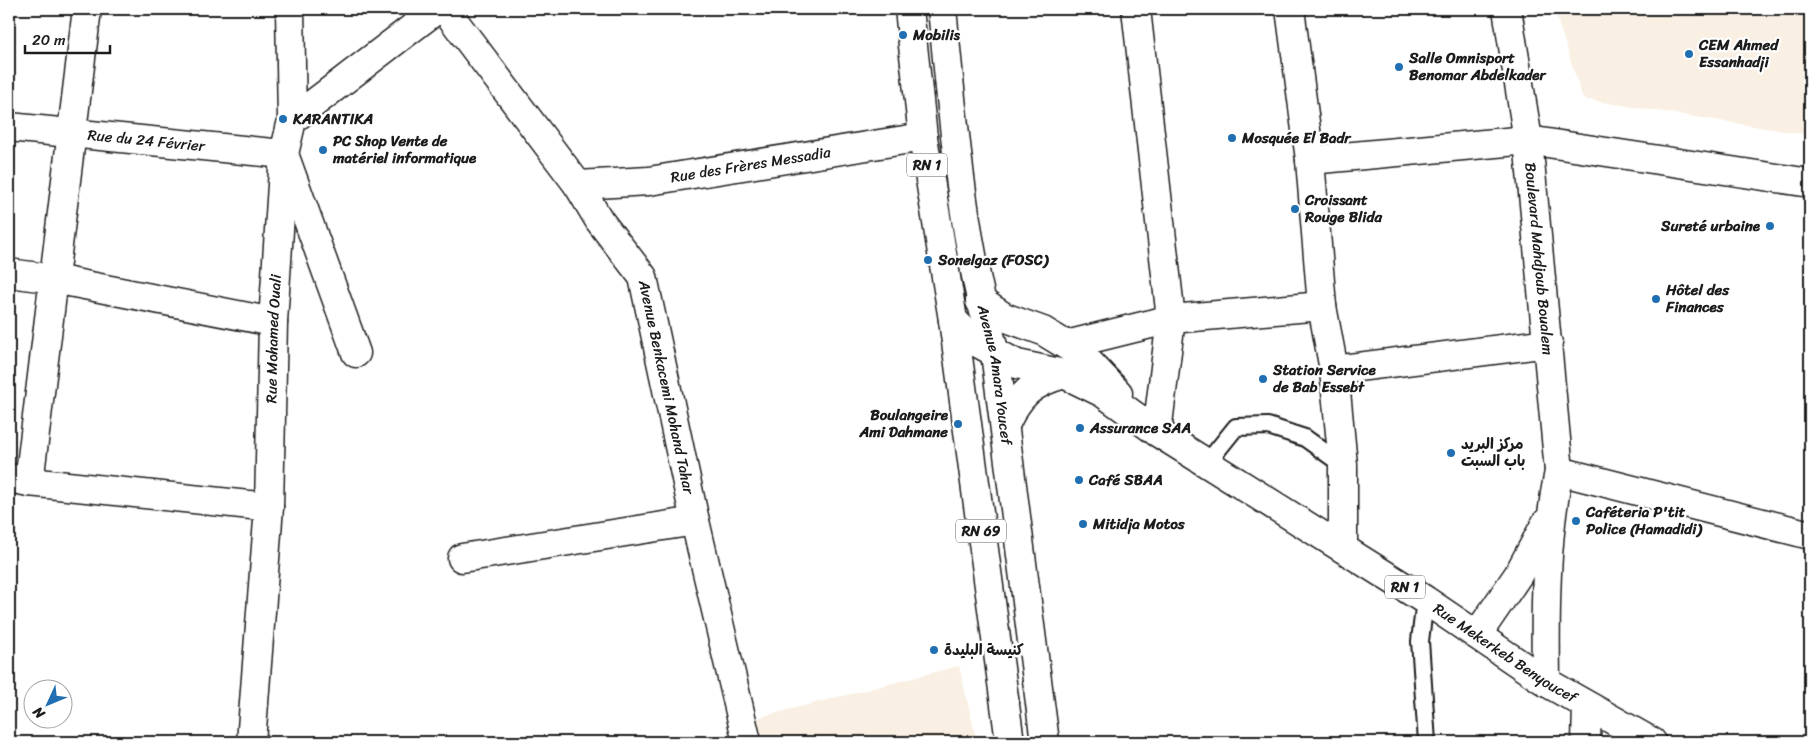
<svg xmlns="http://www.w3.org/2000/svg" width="1819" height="751" viewBox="0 0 1819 751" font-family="Sriracha,'Playpen Sans Arabic',sans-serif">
<rect width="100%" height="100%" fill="#fff"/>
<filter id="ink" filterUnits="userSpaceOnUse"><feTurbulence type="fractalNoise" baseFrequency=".02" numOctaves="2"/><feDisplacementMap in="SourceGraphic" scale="10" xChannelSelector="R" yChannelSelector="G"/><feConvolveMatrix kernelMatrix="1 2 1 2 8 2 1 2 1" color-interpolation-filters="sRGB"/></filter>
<g filter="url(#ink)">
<path fill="#f9efe2" d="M 1554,9 L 1810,9 L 1810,135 L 1583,99 Z
M 959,666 L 977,742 L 762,742 L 757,718 Z"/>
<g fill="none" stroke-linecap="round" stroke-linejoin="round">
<g stroke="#1c1c1c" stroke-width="20">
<path id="service" d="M 1207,463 L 1236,427 L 1268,426 L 1305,438 L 1343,465
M 1425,600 L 1420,641 L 1427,742"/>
</g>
<g stroke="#1c1c1c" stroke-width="31">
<g id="minor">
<path d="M 290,9 L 292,120"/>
<path id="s1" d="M 445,9 L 578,185 L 599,220 L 643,277 L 695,521 L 747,742"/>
<path d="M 1136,9 L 1171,319 L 1157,432"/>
<path d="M 1290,9 L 1310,160 L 1322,306 L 1334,370 L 1343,465 L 1343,548"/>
<path id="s2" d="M 1507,9 L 1528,140 L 1559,471 C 1545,540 1545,611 1546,682"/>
<path id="s3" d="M 9,127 L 284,154 L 356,353"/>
<path d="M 1310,160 L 1528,140 L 1810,183"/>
<path id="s4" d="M 578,185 L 649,181 L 923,137"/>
<path d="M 9,273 L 54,279 L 273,322"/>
<path d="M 1066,345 L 1171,319 L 1322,306"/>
<path d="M 1334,370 L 1548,343"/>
<path d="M 1559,471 L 1810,535"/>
<path d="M 9,478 L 29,482 L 269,507"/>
<path d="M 29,482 L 87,9"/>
<path d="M 462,558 L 695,521"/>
<path d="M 1477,635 L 1518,575 L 1546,523"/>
</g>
</g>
<g stroke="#1c1c1c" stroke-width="31">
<g id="tertiary">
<path id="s5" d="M 251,742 L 269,507 L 273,322 L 284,154 L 292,120 L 437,9"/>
<path d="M 1586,742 L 1587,706"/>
</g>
</g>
<g stroke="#1c1c1c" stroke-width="31">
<g id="primary">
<path d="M 909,9 L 923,137 L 953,320 L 1010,742"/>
<path id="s6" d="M 942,9 C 954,124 962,242 995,353 L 1045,742"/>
<path d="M 980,301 L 1004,317 L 1043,331 L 1066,345 L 1083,356 L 1118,393"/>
<path id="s7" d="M 953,320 L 974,341 L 1017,364 L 1064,374 L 1103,393 L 1157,432 L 1425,600 L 1546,682 L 1652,742"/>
<path d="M 1005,425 C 1019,394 1032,383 1064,374"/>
</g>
</g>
<use href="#service" stroke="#fff" stroke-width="16"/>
<use href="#minor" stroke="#fff" stroke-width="28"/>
<use href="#tertiary" stroke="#fff" stroke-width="28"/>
<use href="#primary" stroke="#fff" stroke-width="28"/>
</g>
</g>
<g fill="#1f6fb2" stroke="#fff" stroke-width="2">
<circle cx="903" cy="35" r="5"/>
<circle cx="1689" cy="54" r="5"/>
<circle cx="1399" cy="67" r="5"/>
<circle cx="283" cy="119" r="5"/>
<circle cx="1232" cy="138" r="5"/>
<circle cx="323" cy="150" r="5"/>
<circle cx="1295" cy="209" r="5"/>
<circle cx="1770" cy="226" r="5"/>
<circle cx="928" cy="260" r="5"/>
<circle cx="1656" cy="299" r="5"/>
<circle cx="1263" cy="379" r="5"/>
<circle cx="958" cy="424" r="5"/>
<circle cx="1080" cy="428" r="5"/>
<circle cx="1451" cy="453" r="5"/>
<circle cx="1079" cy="480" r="5"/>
<circle cx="1576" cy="521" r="5"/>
<circle cx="1083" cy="524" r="5"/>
<circle cx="934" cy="650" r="5"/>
</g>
<g text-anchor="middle" stroke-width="4.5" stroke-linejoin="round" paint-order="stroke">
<g fill="#fff" stroke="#606060" stroke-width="1">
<rect x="907" y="153.5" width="40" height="23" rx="4"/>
<rect x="956" y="519.5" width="50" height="23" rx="4"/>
<rect x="1385" y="575.5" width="40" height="23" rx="4"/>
</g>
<g font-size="14" font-weight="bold" fill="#1c1c1c">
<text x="927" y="170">RN 1</text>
<text x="981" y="536">RN 69</text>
<text x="1405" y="592">RN 1</text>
</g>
<g font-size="15" font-weight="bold" fill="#1c1c1c" stroke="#fff" text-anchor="start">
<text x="913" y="40">Mobilis</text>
<text x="1699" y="50">CEM Ahmed<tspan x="1699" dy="17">Essanhadji</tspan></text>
<text x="1409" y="63">Salle Omnisport<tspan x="1409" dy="17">Benomar Abdelkader</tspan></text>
<text x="293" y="124">KARANTIKA</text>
<text x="1242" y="143">Mosquée El Badr</text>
<text x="333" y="146">PC Shop Vente de<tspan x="333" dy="17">matériel informatique</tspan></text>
<text x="1305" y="205">Croissant<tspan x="1305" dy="17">Rouge Blida</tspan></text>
<text x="1760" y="231" text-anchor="end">Sureté urbaine</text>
<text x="938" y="265">Sonelgaz (FOSC)</text>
<text x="1666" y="295">Hôtel des<tspan x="1666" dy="17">Finances</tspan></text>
<text x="1273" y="375">Station Service<tspan x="1273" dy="17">de Bab Essebt</tspan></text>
<text x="948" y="420" text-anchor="end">Boulangeire<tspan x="948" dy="17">Ami Dahmane</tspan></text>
<text x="1090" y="433">Assurance SAA</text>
<text x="1461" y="449">مركز البريد<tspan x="1461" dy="17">باب السبت</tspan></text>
<text x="1089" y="485">Café SBAA</text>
<text x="1586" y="517">Caféteria P'tit<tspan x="1586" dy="17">Police (Hamadidi)</tspan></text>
<text x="1093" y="529">Mitidja Motos</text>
<text x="944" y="655">كنيسة البليدة</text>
</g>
<g font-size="15" fill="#1c1c1c" stroke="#fff">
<text dy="5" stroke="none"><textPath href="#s3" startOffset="138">Rue du 24 Février</textPath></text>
<text dy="5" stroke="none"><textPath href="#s4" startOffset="174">Rue des Frères Messadia</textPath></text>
<text dy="5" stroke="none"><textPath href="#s2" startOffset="252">Boulevard Mahdjoub Boualem</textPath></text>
<text dy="5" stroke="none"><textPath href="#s5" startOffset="404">Rue Mohamed Ouali</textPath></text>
<text dy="5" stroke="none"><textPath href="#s6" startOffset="370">Avenue Amara Youcef</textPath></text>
<text dy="5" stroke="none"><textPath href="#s1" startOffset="446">Avenue Benkacemi Mohand Tahar</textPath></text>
<text dy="5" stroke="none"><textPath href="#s7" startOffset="649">Rue Mekerkeb Benyoucef</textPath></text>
</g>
</g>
<rect width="1819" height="751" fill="none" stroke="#fff" stroke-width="30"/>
<rect x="15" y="15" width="1789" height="721" fill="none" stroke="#1c1c1c" stroke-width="2" filter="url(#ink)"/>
<g transform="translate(48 704) rotate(226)"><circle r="24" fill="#ffffff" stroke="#a4a4a4"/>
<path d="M0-4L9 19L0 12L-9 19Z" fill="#1f6fb2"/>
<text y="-8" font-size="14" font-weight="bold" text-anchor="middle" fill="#1c1c1c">N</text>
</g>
<path d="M25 45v8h85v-8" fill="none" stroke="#1c1c1c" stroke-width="2.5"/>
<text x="32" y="45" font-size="15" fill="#1c1c1c" stroke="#ffffff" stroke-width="4" paint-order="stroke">20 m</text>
</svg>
